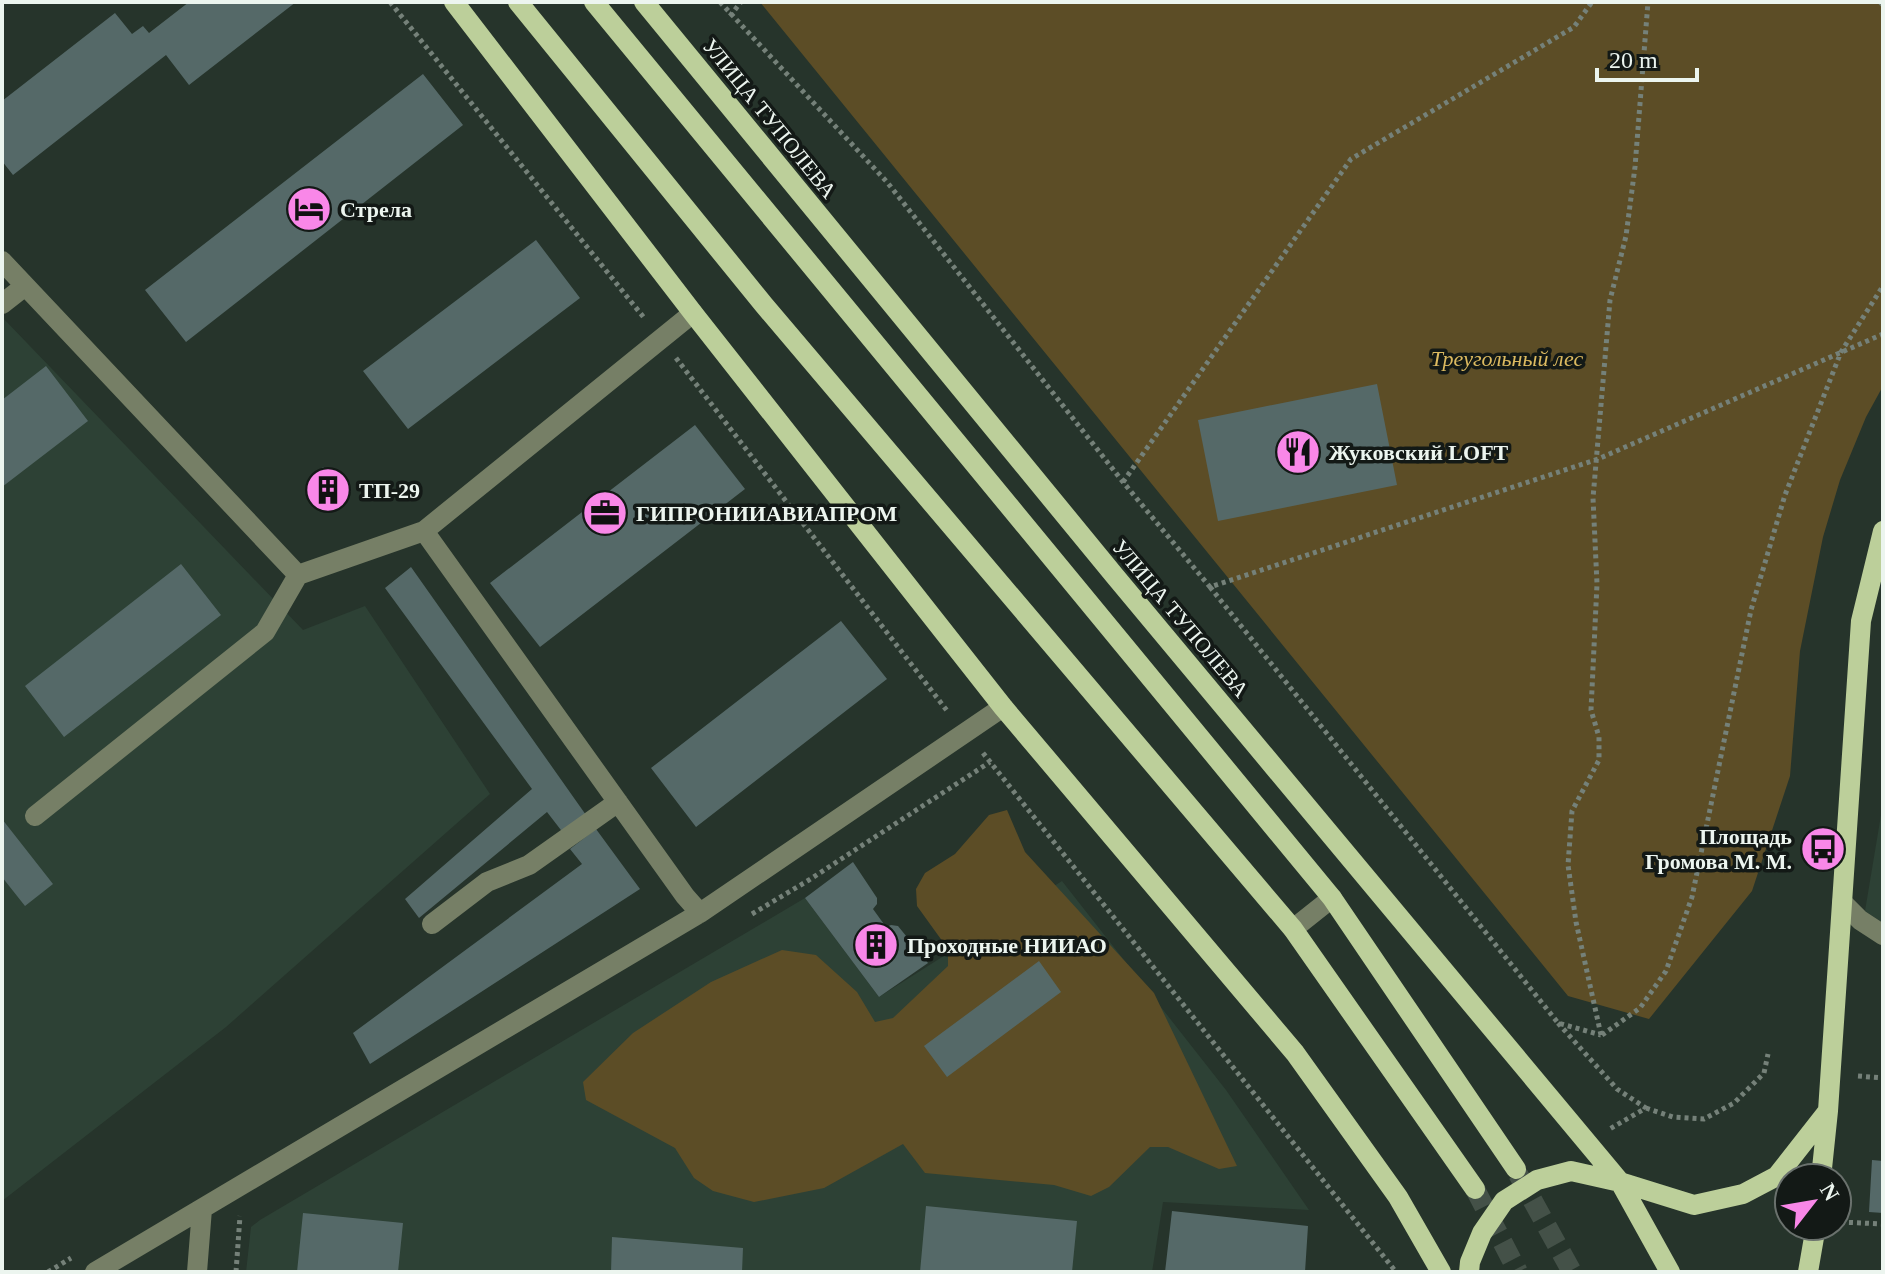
<svg xmlns="http://www.w3.org/2000/svg" width="1885" height="1274" viewBox="0 0 1885 1274" font-family="'Times New Roman',serif">
<rect width="100%" height="100%" fill="#26342b"/>
<path fill="#2d4135" d="M 2,317 L 303,630 L 365,606 L 490,794 L 226,1027 L 2,1201 Z
M 1883,803 L 1883,923 L 1865,911 Z
M 1062,881 L 1226,1090 L 1309,1210 L 1163,1202 L 1152,1272 L 246,1272 L 251,1227 L 260,1220 L 805,898 L 879,997 Z"/>
<path fill="#5c4d26" d="M 760,2 L 1883,2 L 1883,386 L 1866,417 L 1840,480 L 1823,537 L 1800,651 L 1790,776 L 1752,891 L 1649,1019 L 1568,996 Z
M 1007,810 L 1025,852 L 1154,993 L 1237,1166 L 1219,1169 L 1168,1147 L 1150,1147 L 1109,1187 L 1091,1196 L 1054,1185 L 925,1173 L 903,1144 L 824,1188 L 754,1202 L 713,1191 L 694,1178 L 675,1148 L 586,1100 L 583,1082 L 633,1033 L 711,982 L 782,950 L 816,955 L 857,992 L 875,1022 L 893,1018 L 948,966 L 948,949 L 917,906 L 916,889 L 925,873 L 955,854 L 989,815 Z"/>
<path fill="#556968" d="M 189,2 L 296,2 L 189,85 L 166,55 L 13,175 L 2,161 L 2,101 L 115,13 L 132,34 L 143,26 L 149,33 Z
M 423,74 L 463,125 L 186,342 L 145,290 Z
M 536,240 L 580,298 L 408,429 L 363,371 Z
M 46,366 L 88,421 L 2,487 L 2,400 Z
M 1377,384 L 1397,485 L 1218,521 L 1198,420 Z
M 695,425 L 745,489 L 540,647 L 490,583 Z
M 323,467 L 351,491 L 333,512 L 306,489 Z
M 181,564 L 221,615 L 64,737 L 25,686 Z
M 411,567 L 586,815 L 564,834 L 547,812 L 419,918 L 405,899 L 532,789 L 385,588 Z
M 841,621 L 887,679 L 696,827 L 651,768 Z
M 2,819 L 53,884 L 25,906 L 2,877 Z
M 596,829 L 640,889 L 370,1064 L 353,1033 L 582,864 L 570,849 Z
M 853,862 L 877,898 L 877,904 L 873,909 L 886,927 L 891,925 L 898,926 L 928,963 L 879,997 L 805,898 Z
M 1039,961 L 1061,992 L 947,1077 L 924,1046 Z
M 1872,1160 L 1883,1161 L 1883,1213 L 1869,1212 Z
M 926,1206 L 1077,1221 L 1072,1272 L 920,1272 Z
M 1172,1211 L 1308,1226 L 1305,1272 L 1165,1272 Z
M 303,1213 L 403,1223 L 398,1272 L 297,1272 Z
M 612,1237 L 743,1248 L 742,1272 L 611,1272 Z"/>
<g fill="none" stroke-linecap="round" stroke-linejoin="round">
<path stroke="#445148" stroke-width="20" stroke-dasharray="20 10" stroke-linecap="butt" d="M 1518,1174 L 1572,1272
M 1475,1189 L 1518,1272"/>
<path stroke="#758179" stroke-width="5" stroke-dasharray="4 4" stroke-linecap="butt" d="M 390,2 L 645,319
M 720,2 L 887,182 L 1123,482 L 1210,587 L 1598,459 L 1883,334
M 1880,2 L 1883,5
M 730,16 L 741,2
M 676,358 L 948,712
M 1123,482 L 1351,159 L 1574,27 L 1592,2
M 1210,587 L 1558,1023 L 1601,1035
M 983,753 L 1396,1272
M 752,914 L 809,880 L 990,762
M 1558,1023 L 1617,1089 L 1646,1108 L 1608,1130
M 1601,1035 L 1576,922 L 1568,865 L 1572,811 L 1599,760 L 1599,737 L 1591,710 L 1597,584 L 1593,498 L 1610,300 L 1626,236 L 1635,167 L 1648,2
M 1602,1035 L 1640,1008 L 1666,971 L 1692,897 L 1751,610 L 1785,495 L 1841,352 L 1883,286
M 1858,1076 L 1883,1078
M 1646,1108 L 1673,1117 L 1704,1119 L 1734,1103 L 1764,1073 L 1768,1054
M 1841,1215 L 1842,1193
M 1841,1222 L 1883,1224
M 48,1272 L 71,1258
M 236,1272 L 240,1216"/>
<path stroke="#767f66" stroke-width="20" d="M 2,261 L 298,575 L 424,531 L 693,313
M 2,304 L 25,286
M 424,531 L 685,896 L 700,913
M 35,816 L 265,632 L 298,575
M 1842,902 L 1860,920 L 1883,935
M 432,924 L 487,882 L 529,865 L 618,802
M 1293,929 L 1332,898
M 95,1272 L 700,913 L 1003,707
M 197,1272 L 202,1209"/>
<path stroke="#bccf9a" stroke-width="20" d="M 454,2 L 693,313 L 1003,707 L 1295,1053 L 1398,1197 L 1441,1272
M 518,2 L 764,305 L 1293,929 L 1475,1189
M 594,2 L 1332,898 L 1516,1169
M 644,2 L 1114,575 L 1620,1182 L 1670,1272
M 1821,1178 L 1828,1111 L 1861,621 L 1883,531
M 1469,1272 L 1470,1262 L 1482,1233 L 1504,1201 L 1537,1180 L 1571,1171 L 1620,1182 L 1694,1205 L 1743,1194 L 1777,1176 L 1828,1111
M 1808,1272 L 1816,1226"/>
</g>
<defs>
<g id="hotel-disc" transform="scale(2.3)"><circle r="9.5" fill="#f987e8" stroke="#131916"/><path d="M-6-4.5h1.5V1H6V5H4.5V3h-9V5H-6ZM-4 0a1.8 1.8 0 1 1 3.6 0ZM.5 0V-2.5h3Q6-2.5 6 0Z" fill="#111"/></g>
<g id="restaurant-disc" transform="scale(2.3)"><circle r="9.5" fill="#f987e8" stroke="#131916"/><path d="M-5-6h1v4h1v-4h1v4h1v-4h1v5L-1.5 .5V6h-2V.5L-5-1ZM5-6V6H3V1.5H1.5Q1.5-4 5-6Z" fill="#111"/></g>
<g id="building-disc" transform="scale(2.3)"><circle r="9.5" fill="#f987e8" stroke="#131916"/><path d="M-4-6H4V6H1V3H-1V6H-4ZM-2.5-4.3h1.7v1.8h-1.7ZM.8-4.3h1.7v1.8H.8ZM-2.5-1h1.7V.8h-1.7ZM.8-1h1.7V.8H.8Z" fill="#111"/></g>
<g id="office-disc" transform="scale(2.3)"><circle r="9.5" fill="#f987e8" stroke="#131916"/><path d="M-6-3h4V-5.5h4V-3h4V5H-6ZM-1-4.5V-3h2v-1.5ZM-6 0V1H6V0Z" fill="#111"/></g>
<g id="bus-disc" transform="scale(2.3)"><circle r="9.5" fill="#f987e8" stroke="#131916"/><path d="M-5-6H5V4H4V6H2V4H-2V6H-4V4H-5ZM-3.5-4V0h7V-4ZM-3.5 1.2v1.5H-2V1.2ZM2 1.2v1.5H3.5V1.2Z" fill="#111"/></g>
</defs>
<g fill-rule="evenodd">
<use href="#hotel-disc" x="309" y="209"/>
<use href="#restaurant-disc" x="1298" y="452"/>
<use href="#building-disc" x="328" y="490"/>
<use href="#office-disc" x="605" y="513"/>
<use href="#bus-disc" x="1823" y="849"/>
<use href="#building-disc" x="876" y="945"/>
</g>
<g text-anchor="middle" stroke-width="7" stroke-linejoin="round" paint-order="stroke">
<g font-size="22" fill="#ecf5ef" stroke="#131916">
<text transform="translate(770 118) rotate(51)" y="8">УЛИЦА ТУПОЛЕВА</text>
<text transform="translate(1181 618) rotate(50)" y="8">УЛИЦА ТУПОЛЕВА</text>
</g>
<g font-size="22" font-weight="bold" fill="#ecf5ef" stroke="#131916" text-anchor="start">
<text x="340" y="217">Стрела</text>
<text x="1329" y="460">Жуковский LOFT</text>
<text x="359" y="498">ТП-29</text>
<text x="636" y="521">ГИПРОНИИАВИАПРОМ</text>
<text x="1792" y="844" text-anchor="end">Площадь<tspan x="1792" dy="25">Громова М. М.</tspan></text>
<text x="907" y="953">Проходные НИИАО</text>
</g>
<g font-size="22" font-style="italic" fill="#dcba60" stroke="#131916">
<text x="1507" y="366">Треугольный лес</text>
</g>
</g>
<rect width="1885" height="1274" fill="none" stroke="#ecf5ef" stroke-width="8"/>
<g transform="translate(1813 1202) rotate(59)"><circle r="38" fill="#131916" stroke="#6a716d" stroke-width="2"/>
<path d="M0-6L14 30L0 20L-14 30Z" fill="#f987e8"/>
<text y="-12" font-size="22" font-weight="bold" text-anchor="middle" fill="#ecf5ef">N</text>
</g>
<path d="M1597 68v12h100v-12" fill="none" stroke="#ecf5ef" stroke-width="4"/>
<text x="1609" y="68" font-size="24" fill="#ecf5ef" stroke="#131916" stroke-width="6" paint-order="stroke">20 m</text>
</svg>
